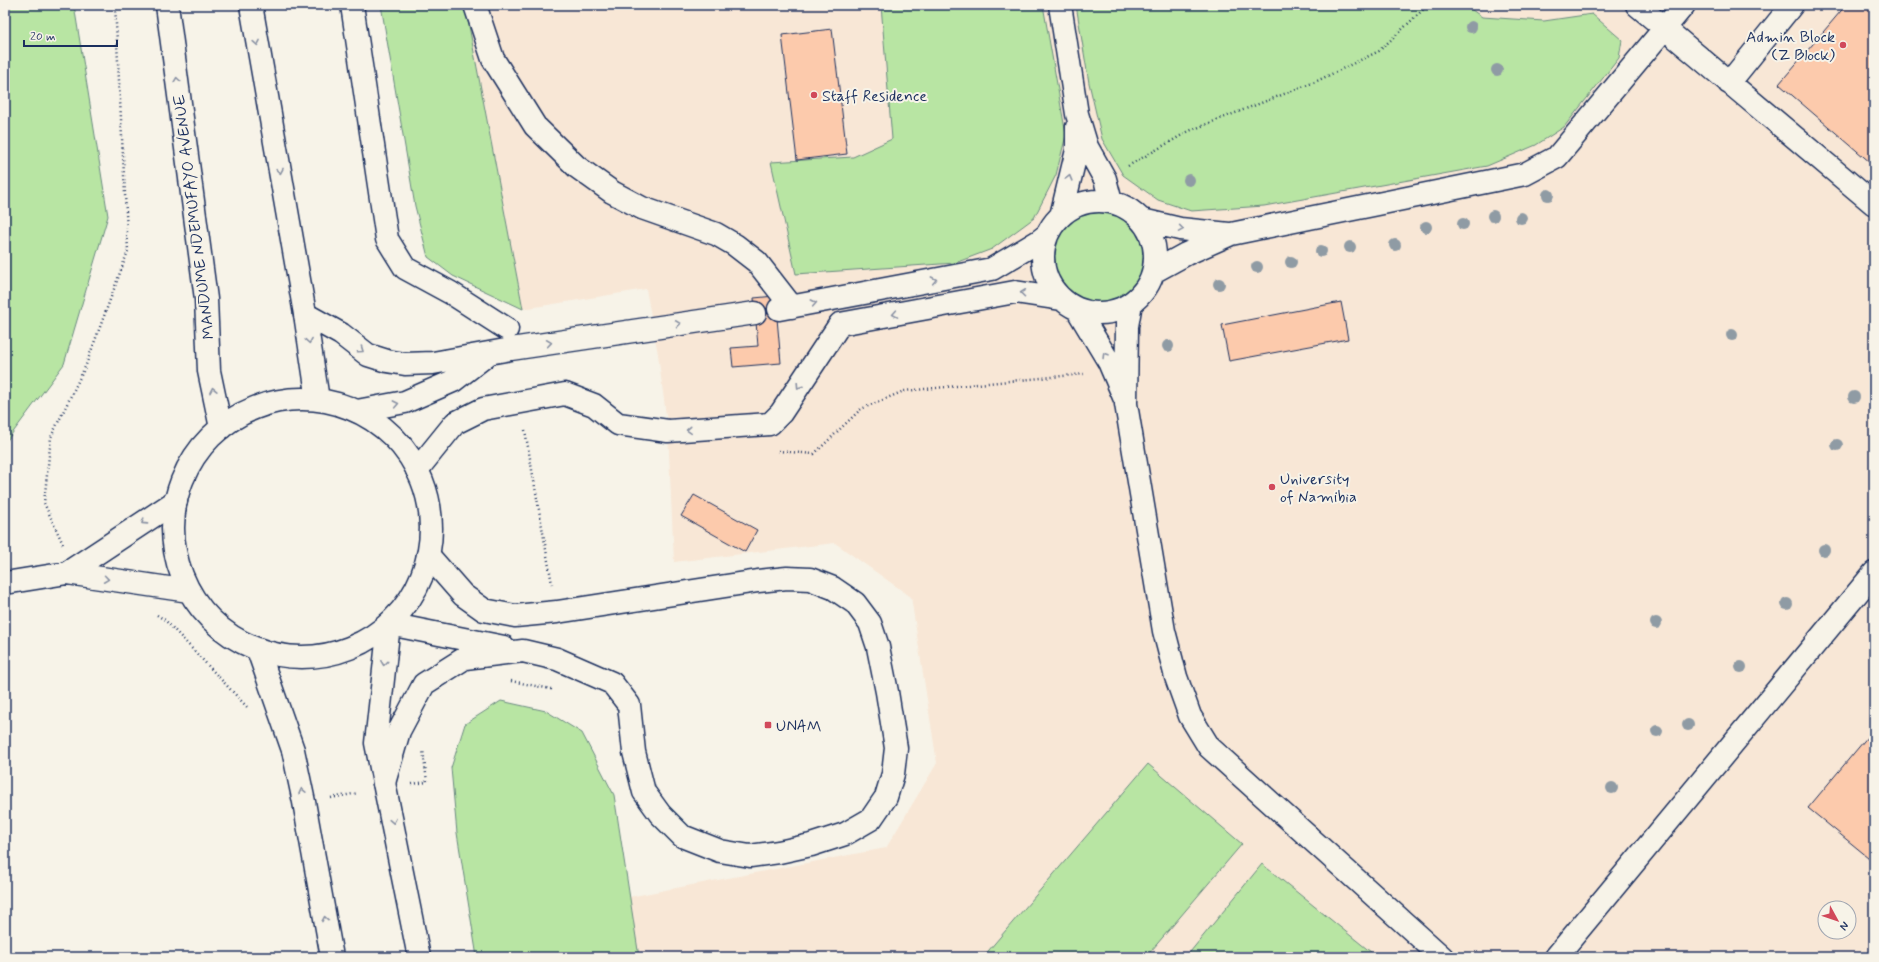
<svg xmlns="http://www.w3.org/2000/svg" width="1879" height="962" viewBox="0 0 1879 962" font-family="Mynerve,sans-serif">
<rect width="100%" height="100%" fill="#f7f3e8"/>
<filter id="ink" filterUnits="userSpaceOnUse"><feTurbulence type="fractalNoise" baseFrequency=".025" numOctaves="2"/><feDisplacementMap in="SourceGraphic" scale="8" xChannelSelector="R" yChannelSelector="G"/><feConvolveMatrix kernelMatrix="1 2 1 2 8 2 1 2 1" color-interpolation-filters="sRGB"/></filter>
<g filter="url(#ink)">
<path fill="#f8e7d6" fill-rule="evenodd" d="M 465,5 L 1874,5 L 1874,957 L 639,957 L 629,897 L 886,848 L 937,763 L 911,597 L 835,543 L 674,562 L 668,431 L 658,354 L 646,289 L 523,309 ZM 1825,908 L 1849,908 L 1849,932 L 1825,932 Z"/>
<path fill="#b8e5a3" stroke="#6a8a80" d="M 5,5 L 74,5 L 108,216 L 64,364 L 5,443 Z
M 381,5 L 465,5 L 523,309 L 453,276 L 428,257 L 415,206 Z
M 881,5 L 1043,5 L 1066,135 L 1056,175 L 1034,218 L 992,249 L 955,263 L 796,274 L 771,162 L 853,157 L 892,139 Z
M 1076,5 L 1465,5 L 1482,17 L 1544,21 L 1592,14 L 1622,40 L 1619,58 L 1564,127 L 1536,145 L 1487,166 L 1264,206 L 1191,211 L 1158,200 L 1123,175 L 1102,139 L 1089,83 Z
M1052 257a46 46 0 1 1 92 0a46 46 0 1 1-92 0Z
M 501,701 L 546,711 L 582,733 L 614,795 L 639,957 L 477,957 L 457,833 L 451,768 L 465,724 Z
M 1148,764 L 1242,844 L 1146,957 L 983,957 Z
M 1262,864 L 1377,957 L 1186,957 Z"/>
<path fill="#fccaac" stroke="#1b2f5e" d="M 1846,5 L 1874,5 L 1874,160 L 1871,163 L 1779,84 Z
M 832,29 L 847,154 L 797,160 L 782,35 Z
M 775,296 L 781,363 L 733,367 L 731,348 L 758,346 L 754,298 Z
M 1341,302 L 1348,339 L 1229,361 L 1222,325 Z
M 694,495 L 757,530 L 745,552 L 681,516 Z
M 1874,729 L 1874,862 L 1808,808 Z"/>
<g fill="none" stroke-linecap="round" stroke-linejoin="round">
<g stroke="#1b2f5e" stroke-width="25">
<path id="minor" d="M 352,5 L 387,239 L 405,268 L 451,293 L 507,329
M 475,5 L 493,59 L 535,126 L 577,167 L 612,192 L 642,208 L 716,234 L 735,245 L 757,262 L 792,307
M 1060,5 L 1077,114 L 1087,147 L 1105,179 L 1111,202
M 1637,5 L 1874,204
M 1729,83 L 1792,5
M1043 257a56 56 0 1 1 112 0a56 56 0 1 1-112 0Z
M 1061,216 L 1077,150 L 1077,127
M 1142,220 L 1180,229 L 1229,234
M 1153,272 L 1186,254 L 1231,234 L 1525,174 L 1557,157 L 1684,5
M 1131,303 L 1127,326 L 1126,404 L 1164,631 L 1176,677 L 1190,716 L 1209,747 L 1442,957
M 779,309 L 992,269 L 1039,241 L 1048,234
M 1077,309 L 1109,362 L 1124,397
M 305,314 L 341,334 L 368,355 L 387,361 L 405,364 L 433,363 L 511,349 L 755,313
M 357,411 L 405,402 L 453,381 L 488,354
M 417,470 L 455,423 L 483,409 L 565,394 L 594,405 L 618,424 L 668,431 L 770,424 L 781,413 L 840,324 L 1015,292 L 1061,299
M 67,573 L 176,501
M 5,583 L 67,573 L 189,591
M 389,624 L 504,647
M 384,783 L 399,731 L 424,684 L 465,658 L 523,651 L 557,659 L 612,683 L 629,705 L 634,752 L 644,792 L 660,814 L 682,836 L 720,851 L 750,856 L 779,852 L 811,845 L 845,834 L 871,819 L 886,797 L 893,774 L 896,748 L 887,692 L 878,647 L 870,623 L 855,603 L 833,588 L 810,579 L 787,578 L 758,581 L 557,612 L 515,616 L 484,610 L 463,595 L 428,555
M 1556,957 L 1874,573"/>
</g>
<g stroke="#1b2f5e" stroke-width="25">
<path id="major" d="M 167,5 L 206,299 L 209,371 L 221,428
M 251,5 L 305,314 L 318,400
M173 528a129 129 0 1 1 258 0a129 129 0 1 1-258 0Z
M 389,624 L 376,743 L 419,957
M 258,650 L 293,750 L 304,802 L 332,957"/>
</g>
<path stroke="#1b2f5e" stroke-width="2.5" stroke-dasharray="1 3" stroke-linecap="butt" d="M 1128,166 L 1189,131 L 1315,82 L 1379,51 L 1428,5
M 525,430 L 552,584
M 778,451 L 814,454 L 861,409 L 904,391 L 1084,374
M 63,544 L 44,503 L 51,437 L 86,365 L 128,251 L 115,5
M 157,615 L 165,620 L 248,708
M 511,681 L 551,689 L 552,686
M 412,784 L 427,782 L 423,750
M 331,798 L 358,793"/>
<use href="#minor" stroke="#f7f3e8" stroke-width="22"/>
<use href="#major" stroke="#f7f3e8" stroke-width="22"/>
</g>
<g fill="#8f9ba4">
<circle cx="1471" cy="27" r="6"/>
<circle cx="1497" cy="70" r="6"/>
<circle cx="1189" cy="180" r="6"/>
<circle cx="1548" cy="195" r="6"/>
<circle cx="1493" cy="216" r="6"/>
<circle cx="1521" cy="218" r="6"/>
<circle cx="1463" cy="224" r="6"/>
<circle cx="1426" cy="227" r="6"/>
<circle cx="1395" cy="245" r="6"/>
<circle cx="1350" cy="247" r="6"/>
<circle cx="1321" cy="251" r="6"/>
<circle cx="1291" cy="262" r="6"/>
<circle cx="1257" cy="267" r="6"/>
<circle cx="1219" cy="284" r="6"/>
<circle cx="1732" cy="335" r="6"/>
<circle cx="1168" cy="346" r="6"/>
<circle cx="1854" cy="397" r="6"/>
<circle cx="1837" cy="445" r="6"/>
<circle cx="1824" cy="550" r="6"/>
<circle cx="1787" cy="604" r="6"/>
<circle cx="1656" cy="623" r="6"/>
<circle cx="1741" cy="667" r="6"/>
<circle cx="1688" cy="725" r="6"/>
<circle cx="1657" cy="731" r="6"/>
<circle cx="1612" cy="788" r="6"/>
</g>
<defs><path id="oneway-chevron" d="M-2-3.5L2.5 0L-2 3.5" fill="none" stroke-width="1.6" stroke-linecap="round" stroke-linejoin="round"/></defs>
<g stroke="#8991a3">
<use href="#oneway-chevron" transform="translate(257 43) rotate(80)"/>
<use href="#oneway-chevron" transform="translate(177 80) rotate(-98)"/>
<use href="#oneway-chevron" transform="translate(280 171) rotate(80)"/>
<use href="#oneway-chevron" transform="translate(1069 178) rotate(-75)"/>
<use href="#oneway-chevron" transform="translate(1181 229) rotate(9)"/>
<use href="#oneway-chevron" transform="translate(934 280) rotate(-11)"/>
<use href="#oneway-chevron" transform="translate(1023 293) rotate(-173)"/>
<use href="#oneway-chevron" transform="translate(814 303) rotate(-11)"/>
<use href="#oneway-chevron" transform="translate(895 314) rotate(170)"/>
<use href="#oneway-chevron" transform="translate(678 324) rotate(-8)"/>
<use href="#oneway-chevron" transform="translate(309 341) rotate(81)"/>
<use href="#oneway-chevron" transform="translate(549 343) rotate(-8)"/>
<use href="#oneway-chevron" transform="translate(361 350) rotate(35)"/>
<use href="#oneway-chevron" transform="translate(1105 355) rotate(-122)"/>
<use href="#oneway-chevron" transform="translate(799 386) rotate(123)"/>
<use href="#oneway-chevron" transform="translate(213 390) rotate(-102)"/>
<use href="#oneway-chevron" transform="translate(396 404) rotate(-11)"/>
<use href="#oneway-chevron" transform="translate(689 430) rotate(176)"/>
<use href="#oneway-chevron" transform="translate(144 522) rotate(147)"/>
<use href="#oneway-chevron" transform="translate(106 579) rotate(8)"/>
<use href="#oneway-chevron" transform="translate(384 663) rotate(97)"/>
<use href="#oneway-chevron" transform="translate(302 791) rotate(-103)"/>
<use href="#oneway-chevron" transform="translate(393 821) rotate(79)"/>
<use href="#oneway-chevron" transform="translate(325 919) rotate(-100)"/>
</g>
</g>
<g fill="#d1495b" stroke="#f7f3e8" stroke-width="1.5">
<circle cx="1843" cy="45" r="4"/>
<circle cx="814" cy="95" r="4"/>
<circle cx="1272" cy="487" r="4"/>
<rect x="764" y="721" width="8" height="8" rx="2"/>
</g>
<g text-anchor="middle" stroke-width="4" stroke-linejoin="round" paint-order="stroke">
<g font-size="16" fill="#1b2f5e" stroke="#f7f3e8" text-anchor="start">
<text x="1835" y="42" text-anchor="end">Admin Block<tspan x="1835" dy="18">(Z Block)</tspan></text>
<text x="822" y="101">Staff Residence</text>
<text x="1280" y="484">University<tspan x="1280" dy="18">of Namibia</tspan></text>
<text x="776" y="731">UNAM</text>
</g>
<g font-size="16" fill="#1b2f5e" stroke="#f7f3e8">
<text transform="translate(193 217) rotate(-97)" y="6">MANDUME NDEMUFAYO AVENUE</text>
</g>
</g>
<rect width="1879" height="962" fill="none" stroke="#f7f3e8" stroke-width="20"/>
<rect x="10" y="10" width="1859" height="942" fill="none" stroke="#1b2f5e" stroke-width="1.5" filter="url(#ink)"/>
<g transform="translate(1837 920) rotate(130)"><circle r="19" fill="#f7f3e8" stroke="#9fa5b1"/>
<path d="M0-3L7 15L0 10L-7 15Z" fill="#d1495b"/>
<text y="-6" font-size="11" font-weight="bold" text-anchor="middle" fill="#1b2f5e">N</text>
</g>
<path d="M24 40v6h93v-6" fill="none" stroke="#1b2f5e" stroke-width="2"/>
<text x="30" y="40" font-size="12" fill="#1b2f5e" stroke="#f7f3e8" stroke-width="3" paint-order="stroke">20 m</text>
</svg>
